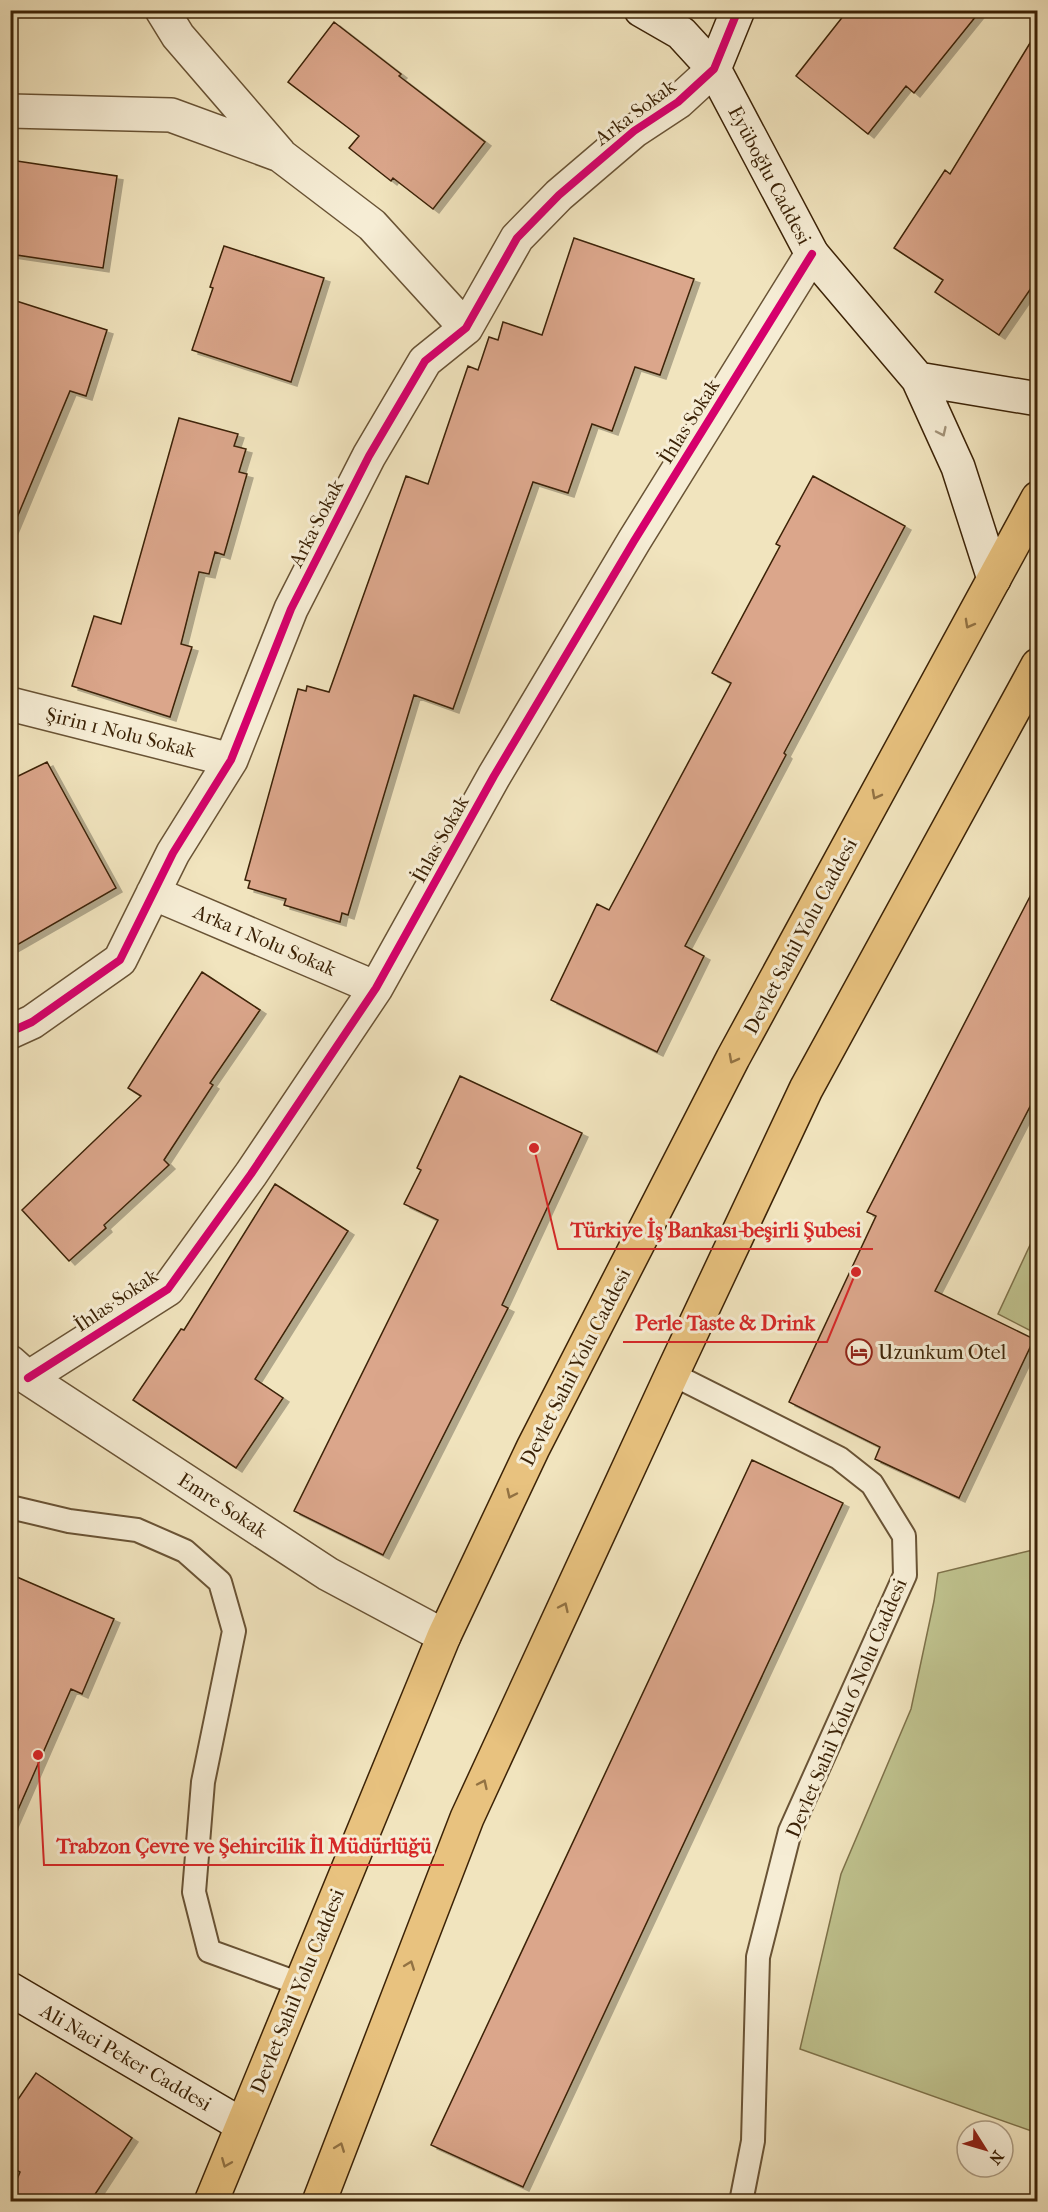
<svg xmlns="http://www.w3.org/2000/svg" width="1048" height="2212" viewBox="0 0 1048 2212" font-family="'IM FELL French Canon',serif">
<defs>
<filter id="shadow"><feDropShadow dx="6" dy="4" stdDeviation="0" flood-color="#0004"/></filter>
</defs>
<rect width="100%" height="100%" fill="#f1e4be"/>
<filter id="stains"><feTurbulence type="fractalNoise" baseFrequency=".00333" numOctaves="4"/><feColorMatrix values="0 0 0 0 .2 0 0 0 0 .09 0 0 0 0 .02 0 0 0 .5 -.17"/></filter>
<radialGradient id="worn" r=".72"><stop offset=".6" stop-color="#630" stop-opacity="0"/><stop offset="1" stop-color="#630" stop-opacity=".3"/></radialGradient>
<path fill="#bfc28e" stroke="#7e724a" stroke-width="1.5" d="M 1037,1230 L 1037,1334 L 998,1314 Z
M 1037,1549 L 1038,1549 L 1037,2133 L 800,2049 L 841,1874 L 911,1709 L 934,1601 L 938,1573 Z"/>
<path fill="#dba68b" stroke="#3c2307" stroke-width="1.5" filter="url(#shadow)" d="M 848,10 L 981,10 L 914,93 L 906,86 L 868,134 L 796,76 Z
M 334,22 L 401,74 L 399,76 L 485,142 L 433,209 L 393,178 L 391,181 L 349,148 L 359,136 L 288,82 Z
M 1038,30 L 1038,278 L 999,335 L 935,292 L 943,280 L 894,248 L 945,170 L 950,174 Z
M 10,160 L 117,176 L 103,268 L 10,254 Z
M 574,238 L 694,279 L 660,375 L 635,367 L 612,431 L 592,424 L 568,493 L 533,482 L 453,709 L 414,695 L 348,915 L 342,913 L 340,922 L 284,905 L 286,899 L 248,888 L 250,881 L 245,880 L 298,689 L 306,691 L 307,686 L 329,692 L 406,476 L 428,484 L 468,366 L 478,370 L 489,337 L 498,340 L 503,322 L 542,335 Z
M 224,246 L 324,278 L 291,382 L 192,350 L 213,288 L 210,287 Z
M 10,299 L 107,330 L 86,396 L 70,391 L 11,532 Z
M 179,418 L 238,434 L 234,446 L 246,449 L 239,472 L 247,474 L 224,555 L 215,552 L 209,574 L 199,572 L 181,644 L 192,647 L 170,717 L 72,686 L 94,616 L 121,624 Z
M 813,476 L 905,526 L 784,753 L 786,755 L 685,946 L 704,956 L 657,1052 L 551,1000 L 597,904 L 609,910 L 731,683 L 712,673 L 780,546 L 776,544 Z
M 47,762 L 116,888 L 10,949 L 10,780 Z
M 1038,881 L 1038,1091 L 935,1291 L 1034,1339 L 959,1498 L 875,1459 L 880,1447 L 789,1402 L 876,1216 L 867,1212 Z
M 202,972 L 260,1010 L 210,1083 L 213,1085 L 164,1160 L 169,1165 L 104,1225 L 106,1228 L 69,1261 L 22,1210 L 141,1096 L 128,1088 Z
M 460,1076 L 582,1133 L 502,1305 L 508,1308 L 383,1555 L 294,1511 L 438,1220 L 404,1204 L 421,1170 L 417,1168 Z
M 275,1184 L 348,1231 L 255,1379 L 283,1398 L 236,1468 L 133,1400 L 181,1329 L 184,1330 Z
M 752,1460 L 843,1503 L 523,2187 L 431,2145 Z
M 10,1574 L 114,1619 L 82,1694 L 71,1689 L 10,1828 Z
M 36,2073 L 132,2138 L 90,2202 L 10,2202 L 10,2196 L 20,2172 L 10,2166 L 10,2111 Z"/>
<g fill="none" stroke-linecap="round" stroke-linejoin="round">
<g stroke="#695335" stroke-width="26">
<path id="lane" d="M 672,1374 L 839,1458 L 872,1484 L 904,1536 L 905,1575 L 790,1831 L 758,1957 L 753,2141 L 741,2202
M 10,1507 L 69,1521 L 137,1530 L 185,1551 L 220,1582 L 234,1631 L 203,1782 L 194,1892 L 209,1951 L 300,1984"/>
</g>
<g stroke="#695335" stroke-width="36">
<path id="street" d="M 162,10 L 178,36 L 279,153
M 10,111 L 171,115 L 280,155 L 372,225 L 466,328
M 10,704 L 231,760
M 153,893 L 376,988
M 10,1032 L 32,1022 L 120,960 L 173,853 L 231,760 L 291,609 L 369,456 L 425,361 L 466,328 L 517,238 L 559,195 L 634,131 L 678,102 L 714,69
M 10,1362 L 28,1378 L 328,1574 L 444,1636
M 28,1378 L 168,1289 L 251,1174 L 376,988 L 494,776 L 634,541 L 812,254"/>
</g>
<g stroke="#3c2307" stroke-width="36">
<path id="secondary" d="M 641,10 L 681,33 L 714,69 L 812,254 L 918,379 L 958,467 L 994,579
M 714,69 L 738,10
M 918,379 L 1038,399
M 10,1989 L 242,2125"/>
</g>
<g stroke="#3c2307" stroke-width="36">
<path id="primary" d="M 211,2202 L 444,1636 L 533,1448 L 733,1058 L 1038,498
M 319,2202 L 467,1818 L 672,1374 L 806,1089 L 1038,665"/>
</g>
<use href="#lane" stroke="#f6edd5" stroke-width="22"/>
<use href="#street" stroke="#f6edd5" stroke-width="33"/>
<use href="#secondary" stroke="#f6edd5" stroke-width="33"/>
<use href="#primary" stroke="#e8c27f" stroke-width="33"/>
<g stroke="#f6edd5" stroke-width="11">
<path id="cycleway" d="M 10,1032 L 32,1022 L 120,960 L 173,853 L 231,760 L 291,609 L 369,456 L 425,361 L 466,328 L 517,238 L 559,195 L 634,131 L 678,102 L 714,69 L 738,10
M 28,1378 L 168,1289 L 251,1174 L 376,988 L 494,776 L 634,541 L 812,254"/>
</g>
<use href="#cycleway" stroke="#d6006c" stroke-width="8"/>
</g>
<defs><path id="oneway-chevron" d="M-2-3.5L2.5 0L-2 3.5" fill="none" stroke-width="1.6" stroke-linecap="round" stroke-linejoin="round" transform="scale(1.5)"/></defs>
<use stroke="#a29278" href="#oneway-chevron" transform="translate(942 432) rotate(65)"/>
<g stroke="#927243">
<use href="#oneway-chevron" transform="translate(969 624) rotate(119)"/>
<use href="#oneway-chevron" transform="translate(876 795) rotate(118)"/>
<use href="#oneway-chevron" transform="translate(733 1059) rotate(118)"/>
<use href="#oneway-chevron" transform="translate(511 1494) rotate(115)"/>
<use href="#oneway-chevron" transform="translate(564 1607) rotate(-65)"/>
<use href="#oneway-chevron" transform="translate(483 1784) rotate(-65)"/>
<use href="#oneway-chevron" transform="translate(410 1965) rotate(-69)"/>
<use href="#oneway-chevron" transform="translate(340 2147) rotate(-69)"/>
<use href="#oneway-chevron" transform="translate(226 2163) rotate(112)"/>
</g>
<defs>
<g id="hotel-ring" transform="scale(1.35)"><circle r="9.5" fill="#f6edd5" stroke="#8f2418" stroke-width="1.5"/><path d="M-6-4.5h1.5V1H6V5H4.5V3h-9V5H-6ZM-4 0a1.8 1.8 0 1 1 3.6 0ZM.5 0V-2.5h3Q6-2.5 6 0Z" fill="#8f2418"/></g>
</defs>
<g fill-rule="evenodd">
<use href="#hotel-ring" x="859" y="1352"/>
</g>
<g text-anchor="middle" stroke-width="6" stroke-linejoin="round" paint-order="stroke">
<g font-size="20" fill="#3c2307" stroke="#f6edd5">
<text transform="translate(635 112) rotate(-37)" y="7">Arka Sokak</text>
<text transform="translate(770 175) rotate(62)" y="7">Eyüboğlu Caddesi</text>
<text transform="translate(689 421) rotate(-58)" y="7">İhlas Sokak</text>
<text transform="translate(316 523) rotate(-63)" y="7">Arka Sokak</text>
<text transform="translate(121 732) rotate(14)" y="7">Şirin 1 Nolu Sokak</text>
<text transform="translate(440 839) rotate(-61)" y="7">İhlas Sokak</text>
<text transform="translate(800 936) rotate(-62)" y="7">Devlet Sahil Yolu Caddesi</text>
<text transform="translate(265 940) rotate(23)" y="7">Arka 1 Nolu Sokak</text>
<text transform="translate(116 1300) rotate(-34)" y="7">İhlas Sokak</text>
<text transform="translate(575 1367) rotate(-63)" y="7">Devlet Sahil Yolu Caddesi</text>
<text transform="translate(223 1505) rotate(33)" y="7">Emre Sokak</text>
<text transform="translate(846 1708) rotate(-67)" y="7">Devlet Sahil Yolu 6 Nolu Caddesi</text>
<text transform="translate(297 1991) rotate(-68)" y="7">Devlet Sahil Yolu Caddesi</text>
<text transform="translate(126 2057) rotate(30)" y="7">Ali Naci Peker Caddesi</text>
</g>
<g font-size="20" fill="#3c2307" stroke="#f6edd5" text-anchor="start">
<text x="878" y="1359">Uzunkum Otel</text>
</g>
</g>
<path fill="none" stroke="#d62828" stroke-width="2" d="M534 1148L558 1249H873M856 1272L827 1342H623M38 1755L44 1865H444"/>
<g fill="#d62828" stroke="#f6edd5" stroke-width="2">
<circle cx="534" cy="1148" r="6"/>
<circle cx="856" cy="1272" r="6"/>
<circle cx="38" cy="1755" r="6"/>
</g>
<g font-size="21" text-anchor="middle" font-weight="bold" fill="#d62828" stroke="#f6edd5" stroke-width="6" stroke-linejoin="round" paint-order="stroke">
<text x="716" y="1237">Türkiye İş Bankası-beşirli Şubesi</text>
<text x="725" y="1330">Perle Taste &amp; Drink</text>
<text x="244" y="1853">Trabzon Çevre ve Şehircilik İl Müdürlüğü</text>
</g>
<rect width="1048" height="2212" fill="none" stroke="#f1e4be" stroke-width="36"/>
<rect x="12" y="12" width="1024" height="2188" fill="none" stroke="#3c2307" stroke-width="3"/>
<rect x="18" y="18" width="1012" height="2176" fill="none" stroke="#3c2307" stroke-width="1.5"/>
<g transform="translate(985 2149) rotate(127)"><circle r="28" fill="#f6edd5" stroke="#ac9c83" stroke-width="1.5"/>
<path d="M0-4.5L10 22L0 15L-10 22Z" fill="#8f2418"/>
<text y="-9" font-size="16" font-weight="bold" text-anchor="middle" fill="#3c2307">N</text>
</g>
<rect width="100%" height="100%" filter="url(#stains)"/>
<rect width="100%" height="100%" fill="url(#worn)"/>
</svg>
